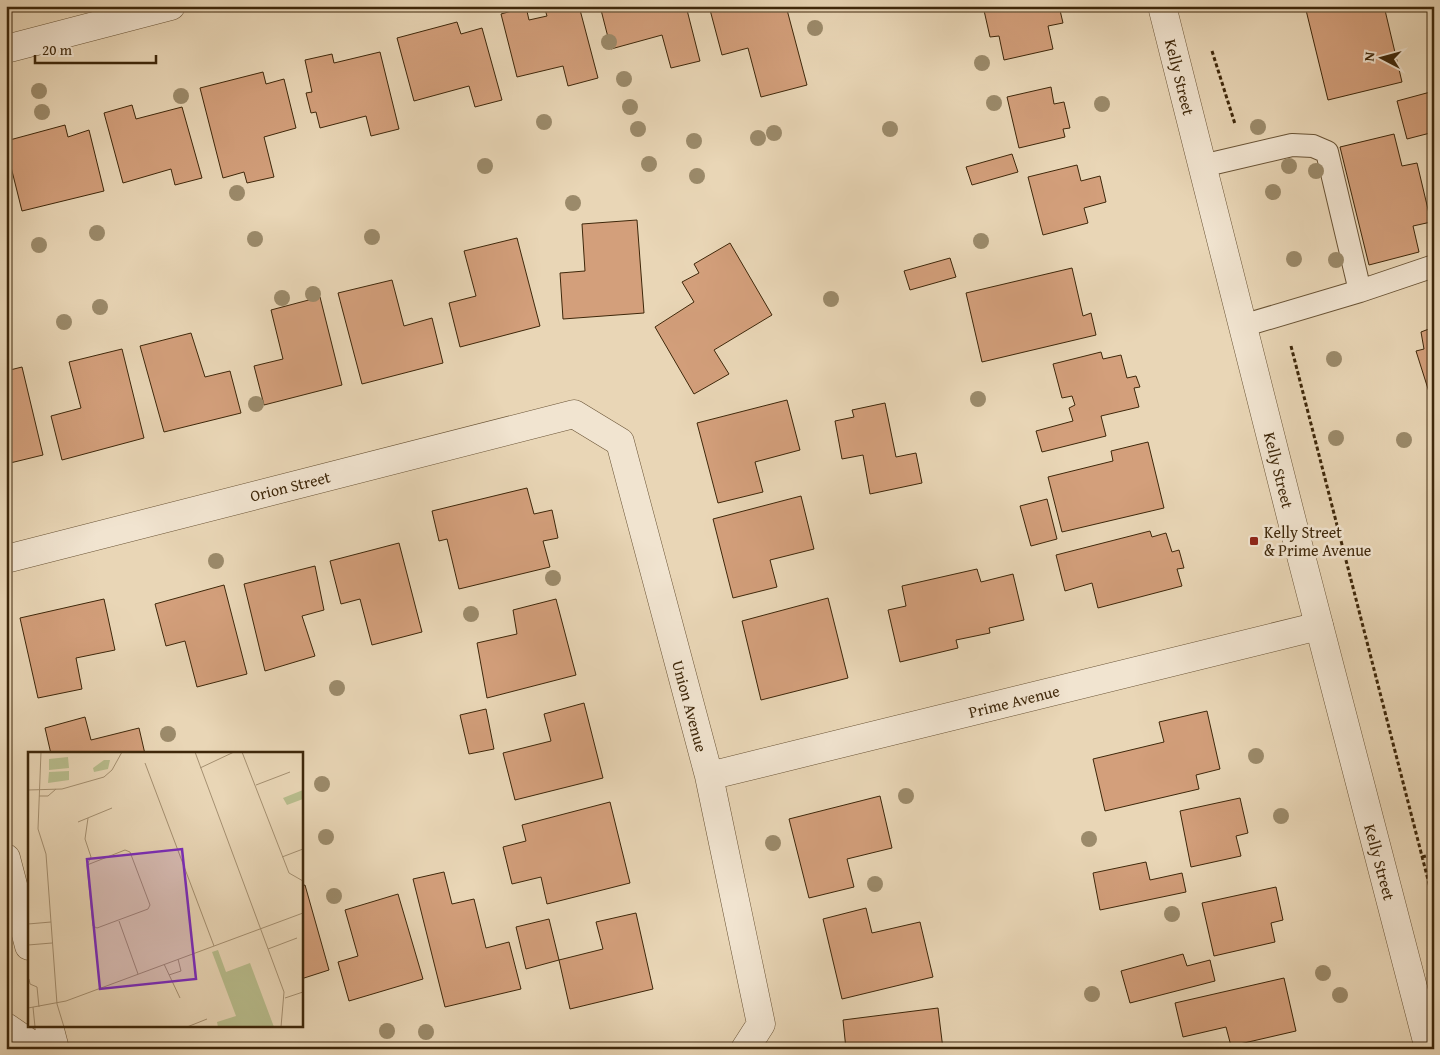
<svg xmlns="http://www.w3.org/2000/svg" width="1440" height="1055" viewBox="0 0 1440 1055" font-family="'Gentium Book Plus',serif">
<rect width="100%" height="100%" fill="#e9d6b6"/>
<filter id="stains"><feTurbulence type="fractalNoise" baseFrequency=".004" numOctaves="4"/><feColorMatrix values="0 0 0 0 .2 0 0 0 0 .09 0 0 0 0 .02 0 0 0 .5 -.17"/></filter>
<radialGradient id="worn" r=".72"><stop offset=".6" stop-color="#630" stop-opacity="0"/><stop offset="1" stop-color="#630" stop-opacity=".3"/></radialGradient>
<path fill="#d39f7b" stroke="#3e270a" d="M 544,6 L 579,6 L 598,78 L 568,86 L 563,66 L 517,77 L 501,14 L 526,7 L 529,20 L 547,16 Z
M 600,6 L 686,6 L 700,61 L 671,68 L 662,35 L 611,49 Z
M 709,6 L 786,6 L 807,85 L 761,97 L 748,48 L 722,55 Z
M 983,6 L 1059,6 L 1063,23 L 1048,26 L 1053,49 L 1004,60 L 999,36 L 990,37 Z
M 1305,6 L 1384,6 L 1402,82 L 1328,100 Z
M 457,22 L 461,34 L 482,28 L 502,100 L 475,107 L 469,86 L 414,101 L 397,38 Z
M 380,52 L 399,129 L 371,136 L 366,116 L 320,128 L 316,112 L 311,113 L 306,93 L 312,92 L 305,60 L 332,54 L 334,63 Z
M 263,72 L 266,84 L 284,79 L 296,128 L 264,137 L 274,177 L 247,183 L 244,172 L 223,178 L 200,88 Z
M 1051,87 L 1054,104 L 1064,102 L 1070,128 L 1063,129 L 1065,137 L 1019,148 L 1007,97 Z
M 1434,91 L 1434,132 L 1407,139 L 1397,101 Z
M 132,105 L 136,119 L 182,107 L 202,178 L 175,185 L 171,169 L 123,183 L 104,113 Z
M 65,125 L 68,137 L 89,130 L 104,191 L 22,211 L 6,147 L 6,141 Z
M 1394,134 L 1402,166 L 1417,163 L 1431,222 L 1413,226 L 1419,252 L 1369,265 L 1340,147 Z
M 1012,154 L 1018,172 L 972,185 L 966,167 Z
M 1077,165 L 1081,181 L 1100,176 L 1106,202 L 1084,208 L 1088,223 L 1043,235 L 1028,177 Z
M 637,220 L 644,313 L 563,319 L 560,273 L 585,271 L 582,224 Z
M 517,238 L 540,326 L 460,347 L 449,303 L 476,296 L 464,251 Z
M 730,243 L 772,315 L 714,350 L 729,374 L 694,394 L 655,327 L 694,302 L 682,282 L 699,273 L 694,264 Z
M 950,258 L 956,277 L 910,290 L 904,271 Z
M 1072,268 L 1083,316 L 1091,313 L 1096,335 L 982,362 L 966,293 Z
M 392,280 L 404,326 L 432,318 L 443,363 L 362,384 L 338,293 Z
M 320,297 L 342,385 L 264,405 L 254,366 L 283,359 L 271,310 Z
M 1434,327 L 1434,391 L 1429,392 L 1416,351 L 1424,349 L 1421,332 Z
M 191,333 L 205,377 L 230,371 L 241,413 L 164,432 L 140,346 Z
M 122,349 L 144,438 L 62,460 L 51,416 L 81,408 L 69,362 Z
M 1101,352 L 1103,359 L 1121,355 L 1127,378 L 1136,376 L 1140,387 L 1134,388 L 1139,407 L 1101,416 L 1106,436 L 1042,452 L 1036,431 L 1073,421 L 1069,408 L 1075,405 L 1072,396 L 1062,398 L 1053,364 Z
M 22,367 L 43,455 L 6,464 L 6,371 Z
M 787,400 L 800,450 L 755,462 L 763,492 L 718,503 L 697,423 Z
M 885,403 L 896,457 L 916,453 L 922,483 L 870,494 L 863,455 L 842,459 L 835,421 L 854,417 L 852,410 Z
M 1148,442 L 1164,508 L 1062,532 L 1048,477 L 1113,461 L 1111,451 Z
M 527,488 L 534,514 L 552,510 L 558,538 L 543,541 L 550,567 L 459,589 L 447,539 L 439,541 L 432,511 Z
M 801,496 L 814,549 L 770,560 L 777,587 L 733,598 L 713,519 Z
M 1047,499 L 1057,539 L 1031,546 L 1020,506 Z
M 1150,531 L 1152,537 L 1166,533 L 1172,552 L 1179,550 L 1184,568 L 1177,569 L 1182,586 L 1098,608 L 1092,583 L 1065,591 L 1056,555 Z
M 399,543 L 422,632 L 372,645 L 360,599 L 341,604 L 330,561 Z
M 315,566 L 324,610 L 302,616 L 315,656 L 265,671 L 244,584 Z
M 977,569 L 981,582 L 1013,574 L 1024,620 L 989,628 L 990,633 L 956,640 L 958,648 L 900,662 L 888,610 L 906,606 L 902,586 Z
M 224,585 L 247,674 L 197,687 L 185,641 L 166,646 L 155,604 Z
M 828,598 L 848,678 L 761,700 L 742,621 Z
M 104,599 L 115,650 L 76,658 L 82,689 L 38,698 L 20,618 Z
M 556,599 L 576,675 L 487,698 L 477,643 L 517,634 L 513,610 Z
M 584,703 L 603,778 L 515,800 L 503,753 L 551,741 L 544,714 Z
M 486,709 L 494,749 L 469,754 L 460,715 Z
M 1207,711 L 1220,769 L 1196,775 L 1199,789 L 1105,811 L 1093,759 L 1164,742 L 1159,722 Z
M 85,717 L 91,740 L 139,728 L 145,754 L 51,754 L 45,728 Z
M 880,796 L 892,848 L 847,859 L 854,887 L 809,898 L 789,819 Z
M 1240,798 L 1248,833 L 1236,836 L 1241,856 L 1191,867 L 1180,811 Z
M 610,802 L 630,883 L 547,904 L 541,877 L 512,884 L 503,847 L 526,841 L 522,825 Z
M 1146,862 L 1150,880 L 1182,873 L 1186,892 L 1100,910 L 1093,873 Z
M 444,872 L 452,904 L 474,899 L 486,948 L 509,942 L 521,989 L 445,1007 L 413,879 Z
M 305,885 L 329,970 L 301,979 L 301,886 Z
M 1276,887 L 1283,920 L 1271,923 L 1275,942 L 1214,956 L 1202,903 Z
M 398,894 L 423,979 L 349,1001 L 338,962 L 358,956 L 345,910 Z
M 866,908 L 872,933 L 920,922 L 933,977 L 842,999 L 823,919 Z
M 636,913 L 653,989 L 570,1009 L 559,960 L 603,949 L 596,922 Z
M 549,919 L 559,960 L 526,969 L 516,927 Z
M 1183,954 L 1187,966 L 1210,960 L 1215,981 L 1130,1003 L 1121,971 Z
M 1284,978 L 1296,1031 L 1231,1046 L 1226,1027 L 1183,1037 L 1175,1003 Z
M 938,1008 L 943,1049 L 846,1049 L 843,1020 Z"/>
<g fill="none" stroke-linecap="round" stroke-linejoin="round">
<g stroke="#695335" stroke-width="24">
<path id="service" d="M 1202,166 L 1292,145 L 1313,146 L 1327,152 L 1360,291
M 1242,326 L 1360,291 L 1434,266"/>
</g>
<g stroke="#695335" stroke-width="29">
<path id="minor" d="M 6,49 L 171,6
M 6,559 L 574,414 L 620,442 L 709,776 L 761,1024 L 745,1049
M 709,776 L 1319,626
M 6,858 L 29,946
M 49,1026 L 55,1049
M 6,1027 L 38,1049"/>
</g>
<g stroke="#695335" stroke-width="29">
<path id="tertiary" d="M 1162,6 L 1293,525 L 1429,1049"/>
</g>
<path stroke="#3e270a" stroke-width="3" stroke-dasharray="4 2.5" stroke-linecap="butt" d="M 1212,51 L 1235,124
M 1291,346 L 1434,903
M 1422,857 L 1434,854"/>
<use href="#service" stroke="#f1e4d0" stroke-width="22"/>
<use href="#minor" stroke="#f1e4d0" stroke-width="28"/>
<use href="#tertiary" stroke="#f1e4d0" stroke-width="28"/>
</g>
<g fill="#9b8a6a">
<circle cx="815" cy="28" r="8"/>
<circle cx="609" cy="42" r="8"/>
<circle cx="982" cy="63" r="8"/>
<circle cx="624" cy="79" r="8"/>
<circle cx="39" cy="91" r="8"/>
<circle cx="181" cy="96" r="8"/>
<circle cx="994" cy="103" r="8"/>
<circle cx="1102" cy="104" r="8"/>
<circle cx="630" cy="107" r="8"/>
<circle cx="42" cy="112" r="8"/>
<circle cx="544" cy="122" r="8"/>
<circle cx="1258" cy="127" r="8"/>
<circle cx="638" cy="129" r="8"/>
<circle cx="890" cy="129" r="8"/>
<circle cx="774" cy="133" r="8"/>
<circle cx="758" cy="138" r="8"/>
<circle cx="694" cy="141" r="8"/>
<circle cx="649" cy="164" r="8"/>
<circle cx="485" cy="166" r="8"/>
<circle cx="1289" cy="166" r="8"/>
<circle cx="1316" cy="171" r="8"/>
<circle cx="697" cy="176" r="8"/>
<circle cx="1273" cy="192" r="8"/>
<circle cx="237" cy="193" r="8"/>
<circle cx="573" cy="203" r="8"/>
<circle cx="97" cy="233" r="8"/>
<circle cx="372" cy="237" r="8"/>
<circle cx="255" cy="239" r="8"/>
<circle cx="981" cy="241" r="8"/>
<circle cx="39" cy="245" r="8"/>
<circle cx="1294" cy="259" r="8"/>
<circle cx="1336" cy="260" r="8"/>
<circle cx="313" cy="294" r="8"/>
<circle cx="282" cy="298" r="8"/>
<circle cx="831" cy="299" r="8"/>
<circle cx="100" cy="307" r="8"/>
<circle cx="64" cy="322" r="8"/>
<circle cx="1334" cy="359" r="8"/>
<circle cx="978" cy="399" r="8"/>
<circle cx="256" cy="404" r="8"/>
<circle cx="1336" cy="438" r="8"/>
<circle cx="1404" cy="440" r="8"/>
<circle cx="216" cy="561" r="8"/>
<circle cx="553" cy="578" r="8"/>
<circle cx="471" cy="614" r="8"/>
<circle cx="337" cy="688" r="8"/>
<circle cx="168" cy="734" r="8"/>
<circle cx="1256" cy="756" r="8"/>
<circle cx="322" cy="784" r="8"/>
<circle cx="906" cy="796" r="8"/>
<circle cx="1281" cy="816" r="8"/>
<circle cx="326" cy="837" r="8"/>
<circle cx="1089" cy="839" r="8"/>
<circle cx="773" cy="843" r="8"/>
<circle cx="875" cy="884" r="8"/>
<circle cx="334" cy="896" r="8"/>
<circle cx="1172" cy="914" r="8"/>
<circle cx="1323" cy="973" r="8"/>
<circle cx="1092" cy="994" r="8"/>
<circle cx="1340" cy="995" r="8"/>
<circle cx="387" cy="1031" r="8"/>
<circle cx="426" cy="1032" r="8"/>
</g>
<rect fill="#8f2418" stroke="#f1e4d0" stroke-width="2" x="1249" y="536" width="10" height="10" rx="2.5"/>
<g text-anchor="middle" stroke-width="5" stroke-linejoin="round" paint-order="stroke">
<g font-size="16" fill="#3e270a" stroke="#f1e4d0">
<text transform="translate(1180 77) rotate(76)" y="6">Kelly Street</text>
<text transform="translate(1279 470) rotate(76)" y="6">Kelly Street</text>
<text transform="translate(290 486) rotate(-14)" y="6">Orion Street</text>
<text transform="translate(1014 701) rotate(-14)" y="6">Prime Avenue</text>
<text transform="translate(690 706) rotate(75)" y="6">Union Avenue</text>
<text transform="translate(1380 862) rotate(75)" y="6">Kelly Street</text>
</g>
<g font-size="16" fill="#3e270a" stroke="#f1e4d0" text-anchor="start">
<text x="1264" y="538">Kelly Street<tspan x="1264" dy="18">&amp; Prime Avenue</tspan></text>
</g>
</g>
<g transform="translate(28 752)">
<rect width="275" height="275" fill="#e9d6b6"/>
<path d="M 40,5 L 41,16 L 21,18 L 21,7 ZM 76,8 L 82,8 L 80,17 L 66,20 L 65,16 ZM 41,19 L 41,28 L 20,31 L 21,20 ZM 275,38 L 275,47 L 259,53 L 255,46 ZM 190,198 L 198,220 L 222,211 L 246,275 L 190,275 L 189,270 L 208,264 L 184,200 Z" fill="#b8bd8d"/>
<path fill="none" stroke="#a59071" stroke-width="1" d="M 13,0 L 10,77 L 18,102 L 29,252 L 36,275M 167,0 L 256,240 L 253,275M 214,0 L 261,121 L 275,129M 117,11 L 186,194M 172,16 L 206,0M 228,33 L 262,20M 0,38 L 34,37 L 76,25 L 84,18 L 94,0M 11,44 L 20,44 L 28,37M 50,70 L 84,56M 254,105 L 275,97M 59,113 L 97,98 L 102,100 L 122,153 L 120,157 L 69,176 L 65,174 L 59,113 L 63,105 L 57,87 L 60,66M 91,169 L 110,222M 0,172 L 23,170M 0,193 L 24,191M 240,197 L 269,186M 136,212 L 152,246M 141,223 L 153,219 L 150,207M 1,227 L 2,232 L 9,235 L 11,255M 257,246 L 275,240M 5,255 L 7,275M 0,256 L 38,249 L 275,161M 159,275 L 179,267"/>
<path fill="#7b2cbf" fill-opacity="0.15" stroke="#7b2cbf" stroke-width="2.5" d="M 154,97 L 168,227 L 72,237 L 59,107 Z"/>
<rect width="275" height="275" fill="none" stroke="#3e270a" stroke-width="2.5"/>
</g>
<rect width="1440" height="1055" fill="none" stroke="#e9d6b6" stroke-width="25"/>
<rect x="8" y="8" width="1425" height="1040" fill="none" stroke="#3e270a" stroke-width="2.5"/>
<rect x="12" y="12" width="1415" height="1030" fill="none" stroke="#3e270a"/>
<g transform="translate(1382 58) rotate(276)" stroke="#f1e4d0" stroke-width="4" paint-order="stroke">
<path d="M0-4L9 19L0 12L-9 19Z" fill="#3e270a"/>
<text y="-8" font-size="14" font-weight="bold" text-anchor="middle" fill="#3e270a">N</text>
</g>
<path d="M35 55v8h121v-8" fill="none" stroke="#3e270a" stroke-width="2.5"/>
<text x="42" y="55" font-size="15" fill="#3e270a" stroke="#f1e4d0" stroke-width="4" paint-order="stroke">20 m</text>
<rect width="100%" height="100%" filter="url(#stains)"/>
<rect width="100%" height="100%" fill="url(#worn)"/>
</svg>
